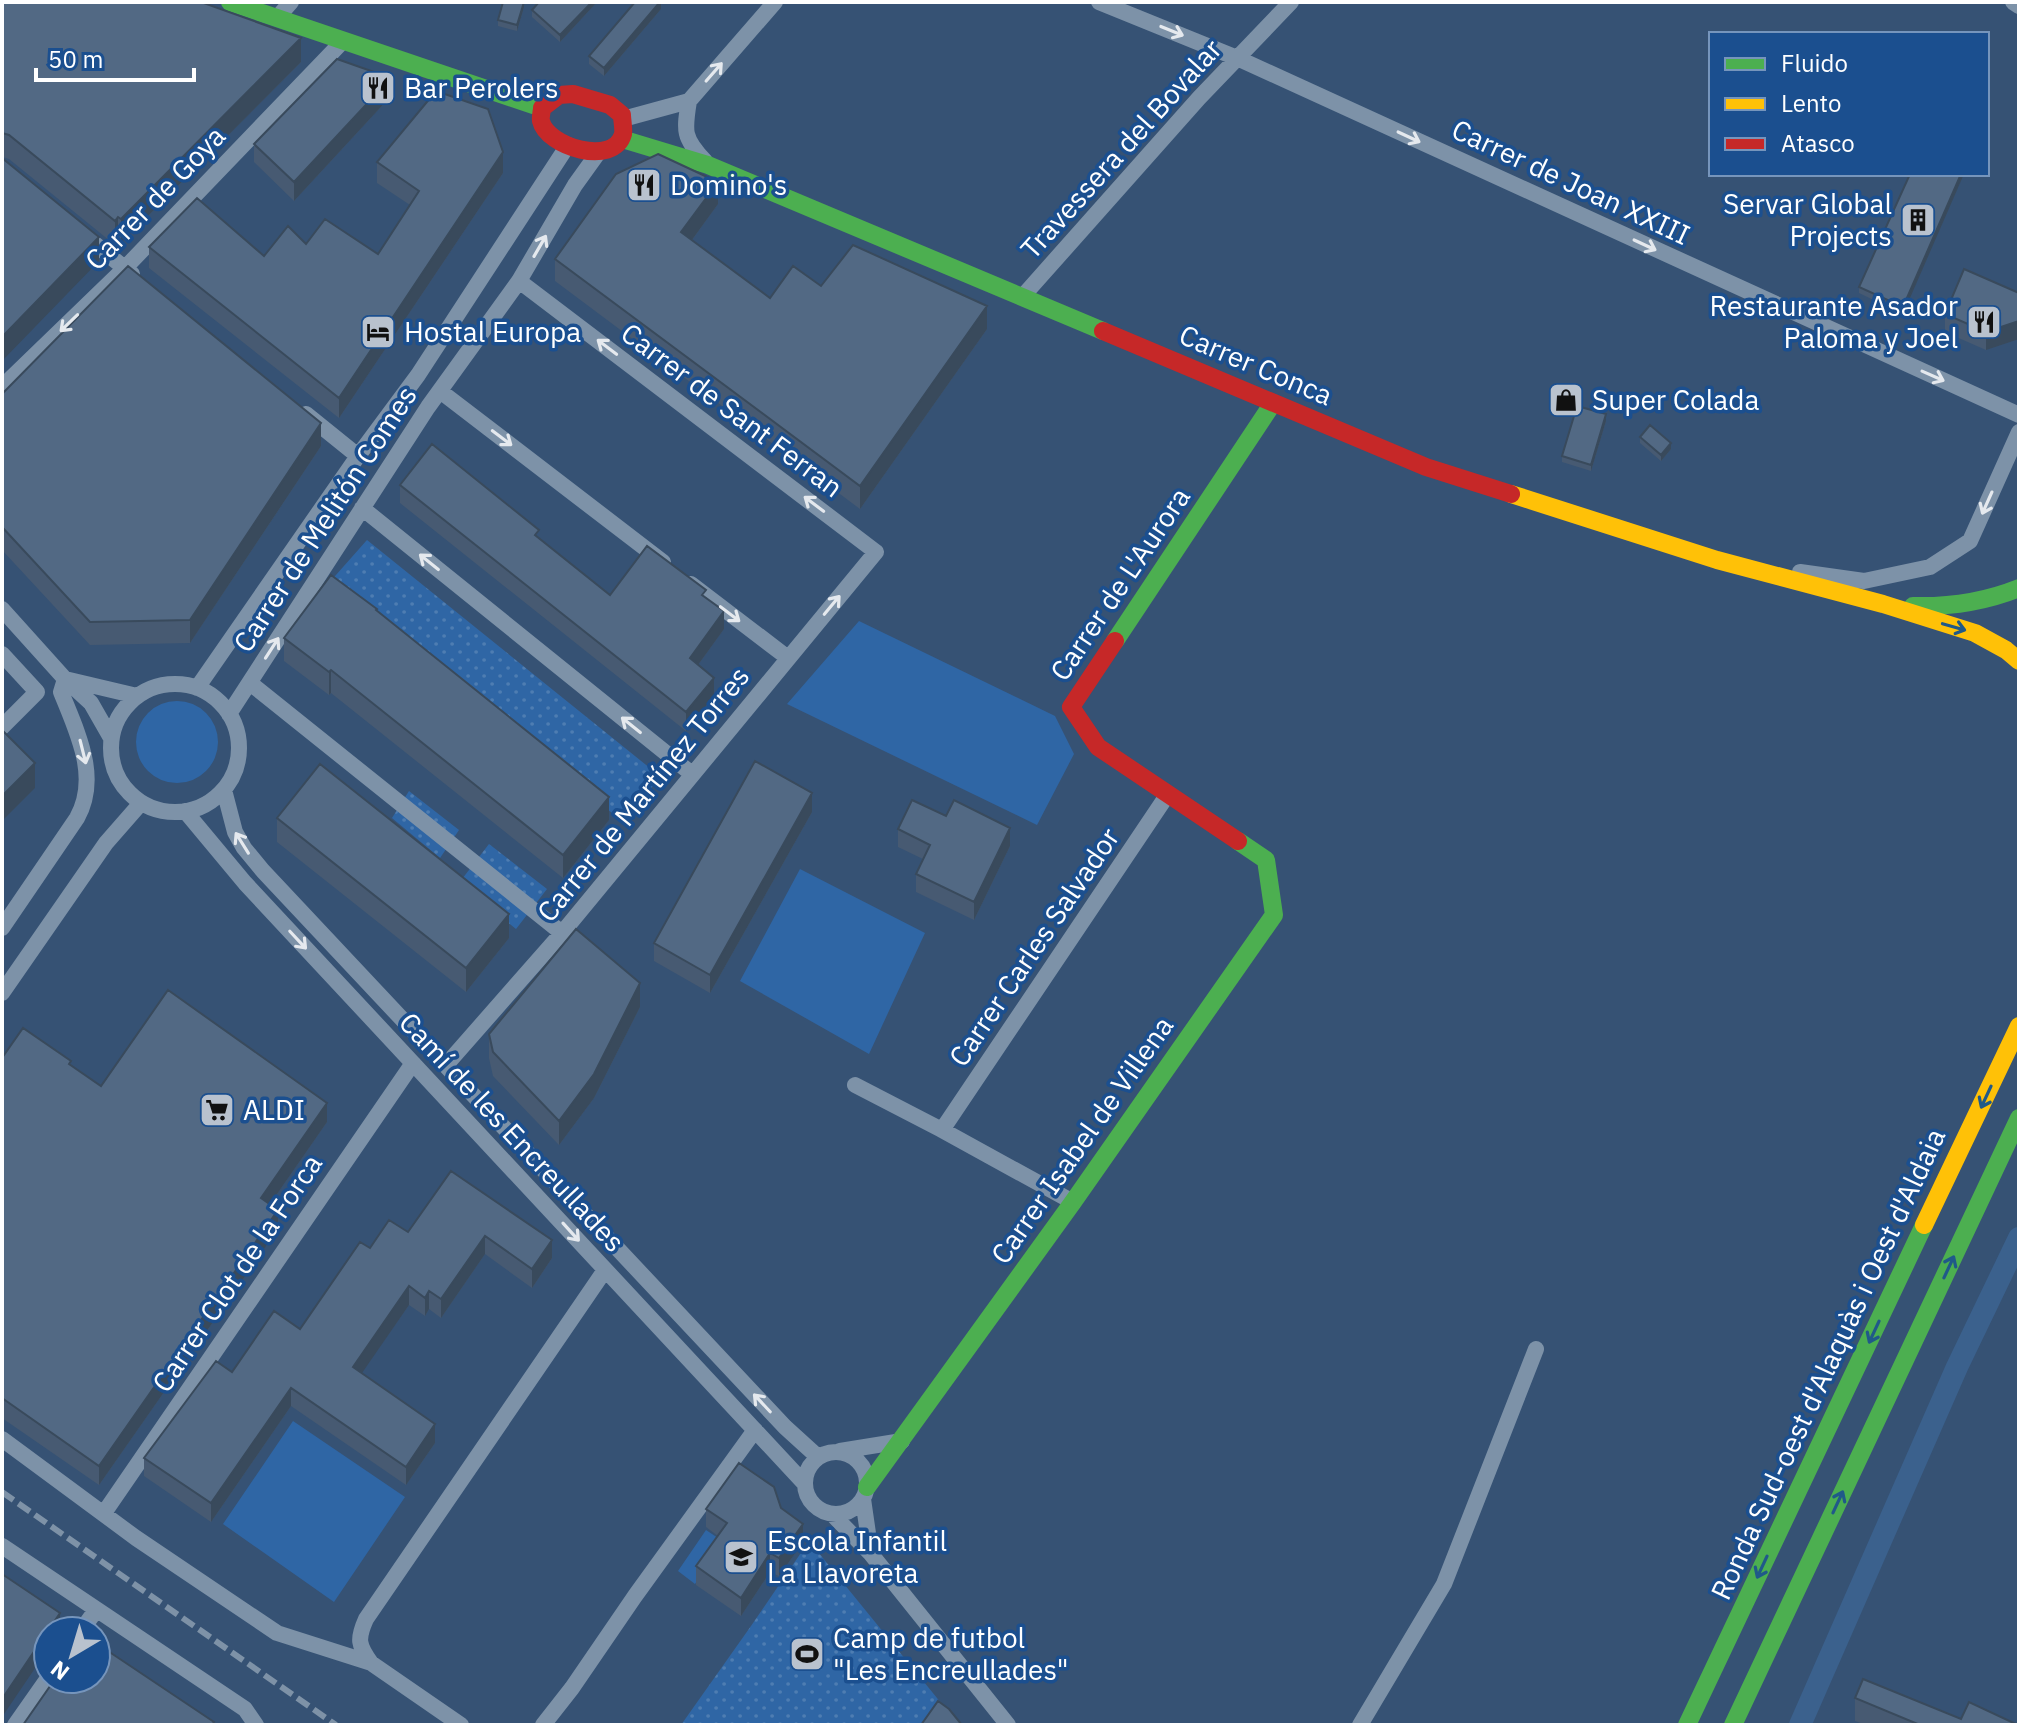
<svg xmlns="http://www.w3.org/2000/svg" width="2021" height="1727" viewBox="0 0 2021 1727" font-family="'IBM Plex Sans',sans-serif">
<defs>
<pattern id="park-dots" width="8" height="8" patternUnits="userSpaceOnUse" patternTransform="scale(2)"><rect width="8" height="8" fill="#2f66a5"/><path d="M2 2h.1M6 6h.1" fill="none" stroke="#4e7db2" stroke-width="1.8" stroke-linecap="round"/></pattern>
</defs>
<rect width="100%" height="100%" fill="#365274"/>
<path fill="#2f66a5" d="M 859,621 L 1055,716 L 1074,754 L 1037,825 L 787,704 Z
M136 742a41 41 0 1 1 82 0a41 41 0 1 1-82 0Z
M 800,869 L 925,933 L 869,1054 L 740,981 Z
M 293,1421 L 405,1497 L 334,1602 L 223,1524 Z
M 706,1530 L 724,1542 L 695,1584 L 678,1571 Z"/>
<path fill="url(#park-dots)" d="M 367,540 L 661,777 L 622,821 L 328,584 Z
M 409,791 L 459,830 L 440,858 L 392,818 Z
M 489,844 L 547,889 L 516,929 L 459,883 Z
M 809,1541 L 959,1725 L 681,1725 L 751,1626 Z"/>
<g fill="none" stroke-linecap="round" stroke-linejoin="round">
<path stroke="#3b618d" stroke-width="22" d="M 1800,1725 L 1957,1367 L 2019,1238"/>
<path stroke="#7d92a8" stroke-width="16" d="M 1099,2 L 1237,58 L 2019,415
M 2013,2 L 2019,6
M 277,18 L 291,2
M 689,101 C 684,131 683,138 705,161
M 623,119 L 689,101 L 775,2
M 85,236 L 132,274
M 1023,296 L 1199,98 L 1291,2
M 2,387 L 125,268 L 343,41
M 440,391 L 663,562
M 306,414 L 358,456
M 362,508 L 692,774
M 1800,572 L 1864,581 L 1930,567 L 1970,541 L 2019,432
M 691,584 L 788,658
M 2,609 L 65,679 L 137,696
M 2,654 L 37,692 L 2,727
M 250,683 L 562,933
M111 748a64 64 0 1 1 128 0a64 64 0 1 1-128 0Z
M 197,688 L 358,456 L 418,375 L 568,145
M 229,714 L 428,407 L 519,281 L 575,185 L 598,153
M 224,790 L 235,832 L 244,848 L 263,871 L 785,1427 L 818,1457
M 185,811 L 245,883 L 805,1484
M 2,928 L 77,818 C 100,777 77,732 61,692 L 65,679 L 91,703 L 111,738
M 2,993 L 106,843 L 141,803
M 446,1065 L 562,933 L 876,552 L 519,281
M 855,1085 L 942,1130 L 1073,1202
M 942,1130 L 1168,794
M 2,1439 L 136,1538 L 277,1633 L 371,1663
M 840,1451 L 902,1441
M805 1483a31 31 0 1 1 62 0a31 31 0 1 1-62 0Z
M 863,1499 L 871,1554
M 104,1513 L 413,1063
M 832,1514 L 871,1554 L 1008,1725
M 2,1546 L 245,1709 L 256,1725
M 81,1631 L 96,1610
M 15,1725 L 48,1678
M 461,1725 L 371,1663 C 358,1645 357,1639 366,1619 L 605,1270
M 543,1725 L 572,1688 L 635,1596 L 755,1430
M 1360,1725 L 1444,1584 L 1536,1349"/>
<path stroke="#4caf50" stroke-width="18" d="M 230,2 L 542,108
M 622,139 L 708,165 L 1103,331
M 1913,606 C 1951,607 1984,602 2019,588
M 1115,641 L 1273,403
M 867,1487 L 1073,1202 L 1274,915 L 1266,860 L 1238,841
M 1687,1725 L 1924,1225
M 1733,1725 L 2019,1118"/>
<path stroke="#ffc107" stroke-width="18" d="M 1511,494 L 1717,560 L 1883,604 L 1975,633 L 2006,650 L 2019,661
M 1924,1225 L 2019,1026"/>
<path stroke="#c62828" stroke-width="18" d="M 573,94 L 610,105 L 622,115 C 622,120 624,129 623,134 C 614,167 547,147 541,121 C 540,118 542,111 542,108 L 559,95 Z
M 1103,331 L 1426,467 L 1511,494
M 1115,641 L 1071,707 L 1098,747 L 1238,841"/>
<path stroke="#7e92a7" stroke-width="6" stroke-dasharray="14 6" stroke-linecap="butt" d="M 2,1492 L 336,1725"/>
</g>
<path fill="#475a72" d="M 2,2 L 301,62 L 121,243 L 118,241 L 115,245 L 9,159 L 3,157 Z
M 597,2 L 560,42 L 532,17 L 532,10 Z
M 661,2 L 661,9 L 604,76 L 589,64 L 589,56 Z
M 524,7 L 517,31 L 498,26 L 498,20 Z
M 391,96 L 294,201 L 254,162 L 254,144 Z
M 377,162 L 503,173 L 339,418 L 149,268 L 149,247 L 264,256 L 306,244 L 378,254 L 410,205 L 377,183 Z
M 1910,174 L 1903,314 L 1859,293 L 1859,287 Z
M 718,204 L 692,240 L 770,298 L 821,286 L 987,329 L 860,509 L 555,281 L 555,259 Z
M 2019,293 L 1986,350 L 1945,332 L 1945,314 Z
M 2,394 L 321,446 L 190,643 L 90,645 L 2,550 Z
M 1606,421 L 1591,471 L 1562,462 L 1562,456 Z
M 1640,437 L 1671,449 L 1661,461 L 1640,443 Z
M 400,485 L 539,538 L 610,595 L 706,597 L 724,629 L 698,665 L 714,696 L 686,731 L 400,503 Z
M 377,611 L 609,820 L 563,878 L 331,693 L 329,695 L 284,661 L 284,638 Z
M 812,812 L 710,993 L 654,961 L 654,943 Z
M 946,816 L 1010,846 L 974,920 L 916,892 L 916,874 L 923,859 L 898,847 L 898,829 Z
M 277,818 L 509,938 L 466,992 L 277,842 Z
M 640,1007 L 594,1098 L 559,1145 L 493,1076 L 489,1058 L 489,1034 Z
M 2,1058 L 71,1065 L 101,1086 L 327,1122 L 270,1204 L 278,1229 L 99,1485 L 2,1418 Z
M 451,1171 L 552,1258 L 532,1288 L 485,1254 L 441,1318 L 429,1309 L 425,1316 L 409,1305 L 361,1373 L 435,1443 L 406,1485 L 291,1406 L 211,1522 L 144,1476 L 144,1458 L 232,1372 L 300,1329 L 370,1248 L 408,1232 Z
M 781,1508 L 803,1542 L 779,1576 L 770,1572 L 741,1616 L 696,1585 L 696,1566 L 718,1536 L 706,1527 L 706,1509 Z
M 1855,1698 L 1961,1719 L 2018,1725 L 1866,1725 L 1855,1721 Z"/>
<path fill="#394a5c" d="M 524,2 L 524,7 L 517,31 L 517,25 Z
M 592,2 L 597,2 L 560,42 L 560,35 Z
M 660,2 L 661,2 L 661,9 L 604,76 L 604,68 Z
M 301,38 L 301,62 L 121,243 L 121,219 Z
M 391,78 L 391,96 L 294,201 L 294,182 Z
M 2,133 L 3,133 L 2,157 Z
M 503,152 L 503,173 L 339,418 L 339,398 Z
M 1961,174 L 1964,174 L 1903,314 L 1903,307 Z
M 718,182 L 718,204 L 681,255 L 681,232 Z
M 118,217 L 118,241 L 115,245 L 115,221 Z
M 99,237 L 99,261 L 2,361 L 2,337 Z
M 987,306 L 987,329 L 860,509 L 860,486 Z
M 2019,321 L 2019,339 L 1986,350 L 1986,332 Z
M 1606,414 L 1606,421 L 1591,471 L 1591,465 Z
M 321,423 L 321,446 L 190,643 L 190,620 Z
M 1671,443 L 1671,449 L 1661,461 L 1661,455 Z
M 724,611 L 724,629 L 690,676 L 690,658 Z
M 331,670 L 331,693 L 329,695 L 329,672 Z
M 714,678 L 714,696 L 686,731 L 686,712 Z
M 35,763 L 35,788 L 2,821 L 2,796 Z
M 812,793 L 812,812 L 710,993 L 710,975 Z
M 609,797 L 609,820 L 563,878 L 563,855 Z
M 1010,828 L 1010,846 L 974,920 L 974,902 Z
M 509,914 L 509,938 L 466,992 L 466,968 Z
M 640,983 L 640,1007 L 594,1098 L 559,1145 L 559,1121 Z
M 327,1103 L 327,1122 L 261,1217 L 261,1198 Z
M 278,1210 L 278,1229 L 99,1485 L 99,1466 Z
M 485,1236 L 485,1254 L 441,1318 L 441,1299 Z
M 552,1240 L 552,1258 L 532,1288 L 532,1269 Z
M 409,1286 L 409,1305 L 353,1386 L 353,1367 Z
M 429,1291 L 429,1309 L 425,1316 L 425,1298 Z
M 291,1388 L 291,1406 L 211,1522 L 211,1503 Z
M 435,1424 L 435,1443 L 406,1485 L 406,1467 Z
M 803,1524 L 803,1542 L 779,1576 L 779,1558 Z
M 770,1553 L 770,1572 L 741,1616 L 741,1598 Z
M 60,1613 L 60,1631 L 48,1631 L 48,1649 L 2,1717 L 2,1699 Z"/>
<path fill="#526984" stroke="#394a5c" stroke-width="2" d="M 2,2 L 201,2 L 301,38 L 121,219 L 118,217 L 115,221 L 9,135 L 2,133 Z
M 503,2 L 524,2 L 517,25 L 498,20 Z
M 539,2 L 592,2 L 560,35 L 532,10 Z
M 635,2 L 660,2 L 604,68 L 589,56 Z
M 337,59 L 391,78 L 294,182 L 254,144 Z
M 436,91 L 488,109 L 503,152 L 339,398 L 149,247 L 197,198 L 264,256 L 288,226 L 306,244 L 325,219 L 378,254 L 419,191 L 377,162 Z
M 658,154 L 718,182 L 681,232 L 770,298 L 793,266 L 821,286 L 853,245 L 987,306 L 860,486 L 555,259 L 616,174 Z
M 2,158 L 99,237 L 2,337 Z
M 1910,174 L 1961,174 L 1903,307 L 1859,287 Z
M 128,266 L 321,423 L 190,620 L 90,622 L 2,527 L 2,394 Z
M 1964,269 L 2019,293 L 2019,321 L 1986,332 L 1945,314 Z
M 1577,406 L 1606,414 L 1591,465 L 1562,456 Z
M 1650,425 L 1671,443 L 1661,455 L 1640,437 Z
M 432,444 L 539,530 L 535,535 L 610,595 L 647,546 L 706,590 L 702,595 L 724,611 L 690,658 L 714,678 L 686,712 L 400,485 Z
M 331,575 L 377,609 L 376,610 L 609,797 L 563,855 L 331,670 L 329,672 L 284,638 Z
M 2,730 L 35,763 L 2,796 Z
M 755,761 L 812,793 L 710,975 L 654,943 Z
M 320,764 L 509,914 L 466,968 L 277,818 Z
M 912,800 L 946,816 L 954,800 L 1010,828 L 974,902 L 916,874 L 930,845 L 898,829 Z
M 576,929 L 640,983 L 594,1074 L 559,1121 L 493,1052 L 489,1034 Z
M 168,990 L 327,1103 L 261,1198 L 278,1210 L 99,1466 L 2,1398 L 2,1058 L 23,1028 L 71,1061 L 69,1064 L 101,1086 Z
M 451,1171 L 552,1240 L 532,1269 L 485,1236 L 441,1299 L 429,1291 L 425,1298 L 409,1286 L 353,1367 L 435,1424 L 406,1467 L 291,1388 L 211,1503 L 144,1458 L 216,1361 L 232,1372 L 274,1311 L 300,1329 L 360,1242 L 370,1248 L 389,1220 L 408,1232 Z
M 739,1463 L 774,1487 L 781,1508 L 803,1524 L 779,1558 L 770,1553 L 741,1598 L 696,1566 L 727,1523 L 706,1509 Z
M 2,1574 L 60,1613 L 2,1699 Z
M 96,1643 L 214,1722 L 212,1725 L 23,1725 L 55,1679 L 96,1679 Z
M 1863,1679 L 1961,1719 L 1969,1702 L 2018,1725 L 1920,1725 L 1855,1698 Z
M 938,1701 L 949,1709 L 962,1725 L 921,1725 Z"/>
<defs><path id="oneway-shaft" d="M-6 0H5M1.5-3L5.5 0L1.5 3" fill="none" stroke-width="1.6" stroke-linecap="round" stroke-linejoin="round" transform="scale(2)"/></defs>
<g stroke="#e5e9ee">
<use href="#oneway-shaft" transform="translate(1172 31) rotate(22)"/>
<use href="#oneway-shaft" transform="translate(714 72) rotate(-49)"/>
<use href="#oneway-shaft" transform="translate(1409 137) rotate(25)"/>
<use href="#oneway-shaft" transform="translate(1645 245) rotate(25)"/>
<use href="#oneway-shaft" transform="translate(540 246) rotate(-60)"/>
<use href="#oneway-shaft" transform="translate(69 323) rotate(136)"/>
<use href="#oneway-shaft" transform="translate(607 347) rotate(-143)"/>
<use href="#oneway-shaft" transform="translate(1933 376) rotate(24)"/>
<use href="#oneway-shaft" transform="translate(502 438) rotate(37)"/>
<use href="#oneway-shaft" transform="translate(1987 503) rotate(114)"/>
<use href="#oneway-shaft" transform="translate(814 504) rotate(-143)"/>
<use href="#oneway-shaft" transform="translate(429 562) rotate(-141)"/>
<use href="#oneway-shaft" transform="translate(832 605) rotate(-50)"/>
<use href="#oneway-shaft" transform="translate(730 614) rotate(37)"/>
<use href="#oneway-shaft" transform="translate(272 648) rotate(-57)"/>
<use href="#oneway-shaft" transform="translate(631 725) rotate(-141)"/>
<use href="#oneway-shaft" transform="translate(83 752) rotate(76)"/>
<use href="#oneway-shaft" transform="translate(242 843) rotate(-122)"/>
<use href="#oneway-shaft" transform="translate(298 940) rotate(47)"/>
<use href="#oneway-shaft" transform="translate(571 1232) rotate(48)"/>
<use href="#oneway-shaft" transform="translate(762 1403) rotate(-133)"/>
</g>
<g stroke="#205989">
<use href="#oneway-shaft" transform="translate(1954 627) rotate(16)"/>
<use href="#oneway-shaft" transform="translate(1986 1097) rotate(115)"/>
<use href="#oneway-shaft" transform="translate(1949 1267) rotate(-65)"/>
<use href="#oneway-shaft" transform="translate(1874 1332) rotate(115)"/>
<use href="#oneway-shaft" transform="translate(1838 1502) rotate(-65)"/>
<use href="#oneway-shaft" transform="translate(1762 1567) rotate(115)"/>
</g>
<defs>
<g id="restaurant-square" transform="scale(1.8)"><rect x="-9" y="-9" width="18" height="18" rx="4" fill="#b9c2ce" stroke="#1b4f8f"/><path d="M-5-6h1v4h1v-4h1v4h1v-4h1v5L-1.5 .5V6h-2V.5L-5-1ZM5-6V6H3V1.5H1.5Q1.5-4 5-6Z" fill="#111"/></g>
<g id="building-square" transform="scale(1.8)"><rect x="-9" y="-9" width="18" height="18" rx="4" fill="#b9c2ce" stroke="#1b4f8f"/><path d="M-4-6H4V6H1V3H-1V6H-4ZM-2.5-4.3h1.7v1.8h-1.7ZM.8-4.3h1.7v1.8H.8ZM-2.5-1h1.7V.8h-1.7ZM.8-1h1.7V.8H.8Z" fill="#111"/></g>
<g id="hotel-square" transform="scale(1.8)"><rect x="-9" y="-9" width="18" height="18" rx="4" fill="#b9c2ce" stroke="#1b4f8f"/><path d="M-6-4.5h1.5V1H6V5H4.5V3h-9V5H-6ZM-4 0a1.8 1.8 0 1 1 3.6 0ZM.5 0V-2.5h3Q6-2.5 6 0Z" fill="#111"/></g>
<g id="shop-square" transform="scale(1.8)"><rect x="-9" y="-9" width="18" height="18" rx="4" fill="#b9c2ce" stroke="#1b4f8f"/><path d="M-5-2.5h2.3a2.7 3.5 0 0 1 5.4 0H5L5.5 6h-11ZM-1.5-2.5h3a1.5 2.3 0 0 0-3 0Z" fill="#111"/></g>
<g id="supermarket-square" transform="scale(1.8)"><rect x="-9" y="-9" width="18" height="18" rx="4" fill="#b9c2ce" stroke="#1b4f8f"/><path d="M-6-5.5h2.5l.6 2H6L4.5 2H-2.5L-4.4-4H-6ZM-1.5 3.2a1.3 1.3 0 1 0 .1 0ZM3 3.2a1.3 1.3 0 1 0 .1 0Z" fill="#111"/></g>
<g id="school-square" transform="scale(1.8)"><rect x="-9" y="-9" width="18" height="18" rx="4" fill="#b9c2ce" stroke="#1b4f8f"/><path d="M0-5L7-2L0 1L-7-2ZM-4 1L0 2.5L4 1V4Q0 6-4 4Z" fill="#111"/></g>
<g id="stadium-square" transform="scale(1.8)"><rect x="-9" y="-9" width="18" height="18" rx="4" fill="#b9c2ce" stroke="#1b4f8f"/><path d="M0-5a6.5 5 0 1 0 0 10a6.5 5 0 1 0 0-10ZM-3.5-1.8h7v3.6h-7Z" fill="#111"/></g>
</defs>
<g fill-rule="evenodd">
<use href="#restaurant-square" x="378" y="88"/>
<use href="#restaurant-square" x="644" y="185"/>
<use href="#building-square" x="1918" y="220"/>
<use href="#restaurant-square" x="1984" y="322"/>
<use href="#hotel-square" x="378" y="332"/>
<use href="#shop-square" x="1566" y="400"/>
<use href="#supermarket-square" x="217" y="1110"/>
<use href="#school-square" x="741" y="1557"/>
<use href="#stadium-square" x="807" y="1654"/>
</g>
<g text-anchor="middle" stroke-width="7" stroke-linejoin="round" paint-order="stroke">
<g font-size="28" fill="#fff" stroke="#1b4f8f" text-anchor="start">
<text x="404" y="98">Bar Perolers</text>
<text x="670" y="195">Domino's</text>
<text x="1892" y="214" text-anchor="end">Servar Global<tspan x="1892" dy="32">Projects</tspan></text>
<text x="1958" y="316" text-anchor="end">Restaurante Asador<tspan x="1958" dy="32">Paloma y Joel</tspan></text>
<text x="404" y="342">Hostal Europa</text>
<text x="1592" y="410">Super Colada</text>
<text x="243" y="1120">ALDI</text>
<text x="767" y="1551">Escola Infantil<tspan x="767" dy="32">La Llavoreta</tspan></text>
<text x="833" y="1648">Camp de futbol<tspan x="833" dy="32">"Les Encreullades"</tspan></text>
</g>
<g font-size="28" fill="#fff" stroke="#1b4f8f">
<text transform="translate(1121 149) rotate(-48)" y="10">Travessera del Bovalar</text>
<text transform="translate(1571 182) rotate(25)" y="10">Carrer de Joan XXIII</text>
<text transform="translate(155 198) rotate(-46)" y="10">Carrer de Goya</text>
<text transform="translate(1256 365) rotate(23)" y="10">Carrer Conca</text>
<text transform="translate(732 410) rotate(37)" y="10">Carrer de Sant Ferran</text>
<text transform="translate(325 519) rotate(-57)" y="10">Carrer de Melitón Comes</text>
<text transform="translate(1120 584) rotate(-56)" y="10">Carrer de L'Aurora</text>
<text transform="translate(643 794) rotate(-51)" y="10">Carrer de Martínez Torres</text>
<text transform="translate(1034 947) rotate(-56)" y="10">Carrer Carles Salvador</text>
<text transform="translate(512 1132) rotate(47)" y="10">Camí de les Encreullades</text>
<text transform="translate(1082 1140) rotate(-55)" y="10">Carrer Isabel de Villena</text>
<text transform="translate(237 1273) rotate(-56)" y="10">Carrer Clot de la Forca</text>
<text transform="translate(1828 1364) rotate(-65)" y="10">Ronda Sud-oest d'Alaquàs i Oest d'Aldaia</text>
</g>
</g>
<rect width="2021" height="1727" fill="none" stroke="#ffffff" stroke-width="8"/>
<rect x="1709" y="32" width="280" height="144" fill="#1b4f8f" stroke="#7695bc" stroke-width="2"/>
<rect x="1725" y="58" width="40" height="12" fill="#4caf50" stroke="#7695bc" stroke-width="2"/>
<text x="1781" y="72" font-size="24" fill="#ffffff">Fluido</text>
<rect x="1725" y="98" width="40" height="12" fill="#ffc107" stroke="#7695bc" stroke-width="2"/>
<text x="1781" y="112" font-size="24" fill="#ffffff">Lento</text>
<rect x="1725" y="138" width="40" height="12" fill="#c62828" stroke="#7695bc" stroke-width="2"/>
<text x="1781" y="152" font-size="24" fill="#ffffff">Atasco</text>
<g transform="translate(72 1655) rotate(218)"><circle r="38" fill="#1b4f8f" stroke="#7695bc" stroke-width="2"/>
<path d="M0-6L14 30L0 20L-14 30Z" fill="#b9c2ce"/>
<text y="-12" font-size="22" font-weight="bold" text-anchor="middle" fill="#ffffff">N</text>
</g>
<path d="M36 68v12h158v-12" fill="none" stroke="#ffffff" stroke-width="4"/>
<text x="48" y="68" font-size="24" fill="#ffffff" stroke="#1b4f8f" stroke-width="6" paint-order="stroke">50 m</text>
</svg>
